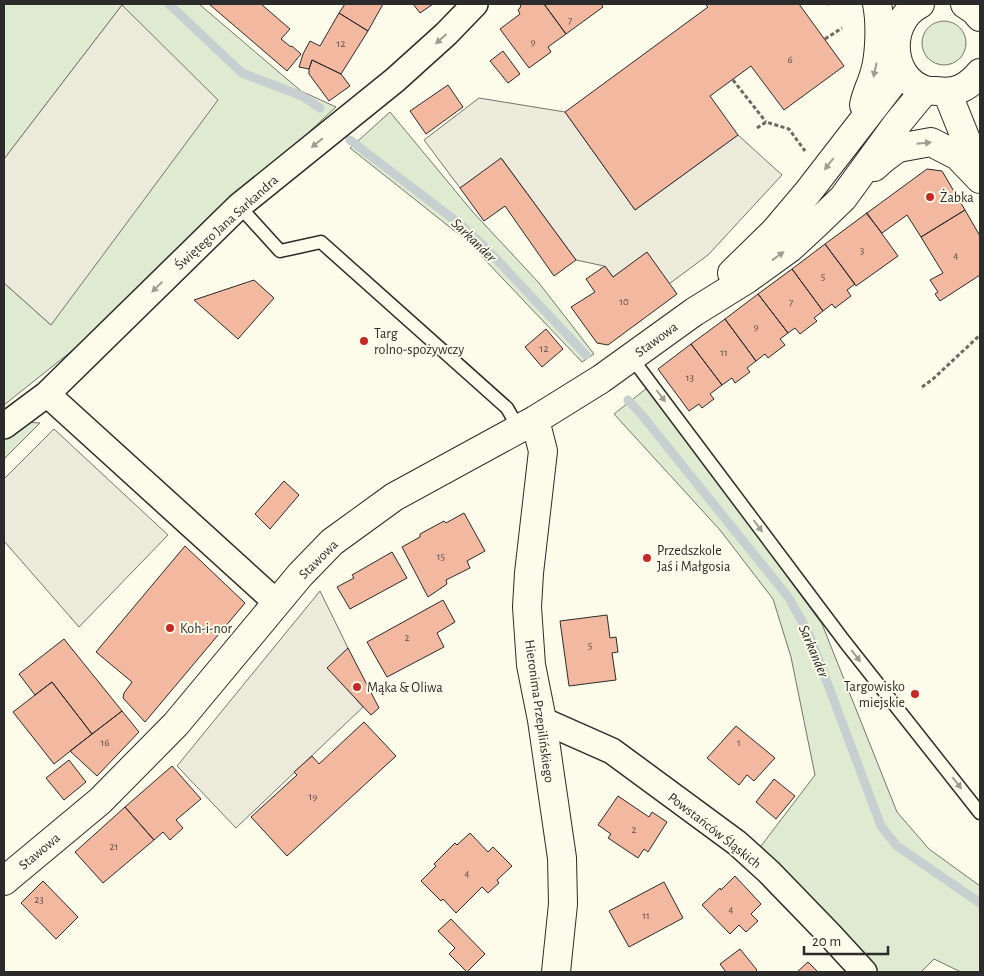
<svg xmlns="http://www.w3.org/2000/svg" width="984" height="976" viewBox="0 0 984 976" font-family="'Alegreya Sans',sans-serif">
<rect width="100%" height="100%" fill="#fdfbea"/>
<path fill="#deebd1" stroke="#74746e" d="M 4,4 L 199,4 L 301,91 L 336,107 L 78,346 L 4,405 L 4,283 L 51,325 L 122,5 L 4,159 Z
M922 43a22 22 0 1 1 44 0a22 22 0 1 1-44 0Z
M 390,112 L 472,211 L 539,283 L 594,354 L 582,362 L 466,240 L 350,148 Z
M 647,388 L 679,429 L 822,624 L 897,812 L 929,849 L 980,886 L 980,972 L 961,972 L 934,959 L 921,972 L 874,972 L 758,850 L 815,775 L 791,657 L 773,599 L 720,530 L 614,414 Z
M 26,422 L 40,423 L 4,459 L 4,439 Z"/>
<path fill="#eceadb" stroke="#74746e" d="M 122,5 L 218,100 L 51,325 L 4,283 L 4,159 Z
M 479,98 L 565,112 L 635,210 L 738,135 L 782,175 L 708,255 L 669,284 L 647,253 L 613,277 L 604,266 L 576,260 L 502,159 L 460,188 L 424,140 Z
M 54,429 L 168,535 L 79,627 L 4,541 L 4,479 Z
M 320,591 L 348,648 L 328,668 L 363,707 L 236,828 L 177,766 Z"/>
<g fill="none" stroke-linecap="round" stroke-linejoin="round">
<path stroke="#c7d0d0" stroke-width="9" d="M 169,4 L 242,73 L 302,96 L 320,108
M 350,140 L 461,225 L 487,249 L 586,355
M 628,400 L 641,414 L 789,598 L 809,634 L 881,826 L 897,846 L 980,903"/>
</g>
<path fill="#f2b8a0" stroke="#2b2b2b" d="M 209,4 L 261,4 L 290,29 L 281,39 L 291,47 L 292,46 L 301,54 L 287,71 Z
M 345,4 L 383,4 L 368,31 L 339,13 Z
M 413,4 L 433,4 L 420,13 Z
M 521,4 L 544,4 L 566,34 L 548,47 L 551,52 L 529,68 L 500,29 L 520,14 L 518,10 L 520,8 Z
M 544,4 L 601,4 L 603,7 L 566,34 Z
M 705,4 L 799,4 L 844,66 L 784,110 L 751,66 L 710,96 L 738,135 L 635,210 L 565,112 L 708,7 Z
M 339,13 L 368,31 L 341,74 L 312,60 L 309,69 L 299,67 L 303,54 L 310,41 L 320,46 Z
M 503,51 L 520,74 L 508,83 L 490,61 Z
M 312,60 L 341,74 L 350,86 L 329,101 L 309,74 L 309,69 Z
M 448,85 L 463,107 L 426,134 L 410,111 Z
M 501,158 L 576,260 L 554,276 L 505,206 L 484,221 L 460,188 Z
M 927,169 L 942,171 L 965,210 L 921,237 L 907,215 L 882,233 L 866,213 L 867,213 Z
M 965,210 L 980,236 L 980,275 L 940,301 L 935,294 L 938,292 L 930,280 L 943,273 L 921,237 Z
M 867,213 L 898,256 L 856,286 L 825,244 Z
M 825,244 L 855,284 L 847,290 L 851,296 L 835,308 L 832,304 L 823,311 L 792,269 Z
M 647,252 L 677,294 L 608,345 L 597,343 L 571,307 L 595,292 L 586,279 L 605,266 L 613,277 Z
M 792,269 L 823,311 L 814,318 L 817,321 L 800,334 L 795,328 L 788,333 L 758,294 Z
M 254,280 L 274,298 L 238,339 L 194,300 Z
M 758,294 L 788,333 L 780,339 L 785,345 L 768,358 L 765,354 L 756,361 L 725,319 Z
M 725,319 L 756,361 L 747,368 L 750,372 L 735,383 L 732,378 L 722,385 L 691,344 Z
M 546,329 L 563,349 L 542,367 L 525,347 Z
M 691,344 L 722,385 L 710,394 L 714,399 L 702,408 L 699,404 L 689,411 L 658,369 Z
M 284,481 L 299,495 L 270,529 L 255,514 Z
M 464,513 L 485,551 L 467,561 L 470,568 L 446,580 L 447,584 L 428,597 L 402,547 L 420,537 L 420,534 L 444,521 L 446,523 Z
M 185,546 L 245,603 L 145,722 L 123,698 L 124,693 L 132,682 L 96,652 Z
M 392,552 L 407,578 L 350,609 L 337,587 L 354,578 L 352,575 Z
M 443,600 L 455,622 L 437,633 L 444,647 L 387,677 L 367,642 Z
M 607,615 L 610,638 L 616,637 L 618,652 L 612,653 L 616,680 L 569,686 L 560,621 Z
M 64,639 L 122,711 L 92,734 L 52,682 L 35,695 L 19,674 Z
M 348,648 L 379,708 L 371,715 L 327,668 Z
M 52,682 L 92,734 L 54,764 L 13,712 Z
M 122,711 L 139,732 L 97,776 L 70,751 Z
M 364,722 L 396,756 L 287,856 L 251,817 L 297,775 L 294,772 L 312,756 L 319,764 Z
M 736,726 L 775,758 L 754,781 L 747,775 L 739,785 L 707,758 Z
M 69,760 L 86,782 L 64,800 L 46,778 Z
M 172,766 L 201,799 L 176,820 L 183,828 L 170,840 L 163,832 L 154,840 L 125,807 Z
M 774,779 L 795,796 L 776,819 L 756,802 Z
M 618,796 L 649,817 L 652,812 L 667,822 L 648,852 L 644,849 L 638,858 L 608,838 L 611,834 L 598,825 Z
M 125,807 L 154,840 L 103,883 L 75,852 Z
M 470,833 L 488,852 L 493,847 L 512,866 L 497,880 L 499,883 L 488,893 L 482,887 L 456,913 L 443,899 L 441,901 L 421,881 L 436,866 L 434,864 L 455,843 L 457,845 Z
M 735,876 L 761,904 L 751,914 L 758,921 L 746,932 L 739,925 L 730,934 L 702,905 L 720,888 L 721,890 Z
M 43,881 L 78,917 L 56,939 L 21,903 Z
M 664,882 L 683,918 L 629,947 L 609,911 Z
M 451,919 L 485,954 L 467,972 L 449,954 L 455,948 L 438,931 Z
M 740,949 L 757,970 L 755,972 L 726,972 L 720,964 Z
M 808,962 L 818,972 L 797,972 Z"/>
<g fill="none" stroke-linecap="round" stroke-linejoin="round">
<g stroke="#2b2b2b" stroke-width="15">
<path id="lane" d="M 239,206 L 280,251 L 321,242 L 507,408 L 519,429
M 631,357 L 845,642 L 980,813"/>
</g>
<g stroke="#2b2b2b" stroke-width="28">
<path id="street" d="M 47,394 L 277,603
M 4,426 L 47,394 L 239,206 L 395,80 L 446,34 L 475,4
M 542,720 L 612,751 L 737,843 L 769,872 L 830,935 L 864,972"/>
</g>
<g stroke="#2b2b2b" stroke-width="30">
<path id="secondary" d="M 920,4 C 886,21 888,78 925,90 C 929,91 933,91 937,91 C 956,94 968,87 980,73
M 965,4 L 974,10 L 980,17
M 947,92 L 979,172
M 864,105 C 866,94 871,85 874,75 C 880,57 881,23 877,4
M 874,167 L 883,159 L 898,148 L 931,142 L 958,156 L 980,179
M 732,273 L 775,231 L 808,192 L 890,86 L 896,69 L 898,62
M 535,420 L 543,451 L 529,573 L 527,607 L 531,665 L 542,720 L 562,858 L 563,904 L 556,972
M 4,881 L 100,801 L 176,724 L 300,575 L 332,542 L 394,497 L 535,420 L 601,379 L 694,312 L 747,279 L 790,248 L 816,224 L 843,198 L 897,124 L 925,90"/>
</g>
<path stroke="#6a6964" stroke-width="3" stroke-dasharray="4 2.5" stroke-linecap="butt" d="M 828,4 L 829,4
M 825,39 L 842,28
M 733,80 L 766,122
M 757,128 L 766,122 L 789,129 L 805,151
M 922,387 L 933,379 L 980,335"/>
<use href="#lane" stroke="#fdfbea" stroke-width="12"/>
<use href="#street" stroke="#fdfbea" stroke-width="25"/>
<use href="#secondary" stroke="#fdfbea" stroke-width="28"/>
</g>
<defs><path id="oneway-solid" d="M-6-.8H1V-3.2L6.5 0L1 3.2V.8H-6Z" transform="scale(1.25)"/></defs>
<g fill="#9e9d94">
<use href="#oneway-solid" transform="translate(441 39) rotate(138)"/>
<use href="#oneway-solid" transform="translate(875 70) rotate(102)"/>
<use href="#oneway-solid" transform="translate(317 143) rotate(141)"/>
<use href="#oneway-solid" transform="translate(924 143) rotate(-5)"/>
<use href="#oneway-solid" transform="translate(829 164) rotate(128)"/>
<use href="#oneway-solid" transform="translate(778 256) rotate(-36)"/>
<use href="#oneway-solid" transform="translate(157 287) rotate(136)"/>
<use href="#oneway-solid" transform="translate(661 396) rotate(53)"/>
<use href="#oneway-solid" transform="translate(758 526) rotate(53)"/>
<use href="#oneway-solid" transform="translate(856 656) rotate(52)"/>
<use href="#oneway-solid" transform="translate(957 783) rotate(52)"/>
</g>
<g fill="#c62828" stroke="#fdfbea" stroke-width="2">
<circle cx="930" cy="197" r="5"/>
<circle cx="364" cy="341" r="5"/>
<circle cx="647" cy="558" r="5"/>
<circle cx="170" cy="628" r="5"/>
<circle cx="357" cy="687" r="5"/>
<circle cx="915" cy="694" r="5"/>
</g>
<g text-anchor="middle" stroke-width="4" stroke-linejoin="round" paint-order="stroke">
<g font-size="11" fill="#5d4e48">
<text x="570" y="24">7</text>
<text x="533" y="45">9</text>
<text x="341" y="47">12</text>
<text x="790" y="63">6</text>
<text x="862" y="254">3</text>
<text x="956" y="259">4</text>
<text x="823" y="280">5</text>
<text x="624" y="305">10</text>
<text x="791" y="306">7</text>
<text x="756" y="330">9</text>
<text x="544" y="352">12</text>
<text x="724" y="356">11</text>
<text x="690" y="381">13</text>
<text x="441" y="560">15</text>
<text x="407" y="641">2</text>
<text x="590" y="649">5</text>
<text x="105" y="746">16</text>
<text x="739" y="746">1</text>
<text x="313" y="800">19</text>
<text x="634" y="833">2</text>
<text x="114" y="850">21</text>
<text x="467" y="877">4</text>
<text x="39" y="903">23</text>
<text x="731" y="913">4</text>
<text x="646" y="919">11</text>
</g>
<g font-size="14" fill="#2b2b2b" stroke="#fdfbea" text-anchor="start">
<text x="940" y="202">Żabka</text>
<text x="374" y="338">Targ<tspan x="374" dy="16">rolno-spożywczy</tspan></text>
<text x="657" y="555">Przedszkole<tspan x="657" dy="16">Jaś i Małgosia</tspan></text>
<text x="180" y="633">Koh-i-nor</text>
<text x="905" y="691" text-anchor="end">Targowisko<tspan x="905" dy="16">miejskie</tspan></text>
<text x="367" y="692">Mąka &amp; Oliwa</text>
</g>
<g font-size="14" fill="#2b2b2b" stroke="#fdfbea">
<text transform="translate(226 222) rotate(-42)" y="5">Świętego Jana Sarkandra</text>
<text transform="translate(656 339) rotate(-36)" y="5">Stawowa</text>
<text transform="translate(318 559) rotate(-45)" y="5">Stawowa</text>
<text transform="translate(540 711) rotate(82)" y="5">Hieronima Przepilińskiego</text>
<text transform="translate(715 830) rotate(38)" y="5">Powstańców Śląskich</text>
<text transform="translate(39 851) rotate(-40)" y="5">Stawowa</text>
</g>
<g font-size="15" font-style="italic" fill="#2b2b2b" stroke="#fdfbea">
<text transform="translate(474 240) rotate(44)" y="5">Sarkander</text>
<text transform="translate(814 651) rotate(67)" y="5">Sarkander</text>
</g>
</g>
<rect width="984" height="976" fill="none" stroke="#2b2b2b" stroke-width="10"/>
<path d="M804 946v8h84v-8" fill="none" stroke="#2b2b2b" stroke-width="2.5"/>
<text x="812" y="946" font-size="15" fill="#2b2b2b" stroke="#fdfbea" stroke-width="4" paint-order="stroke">20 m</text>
</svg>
